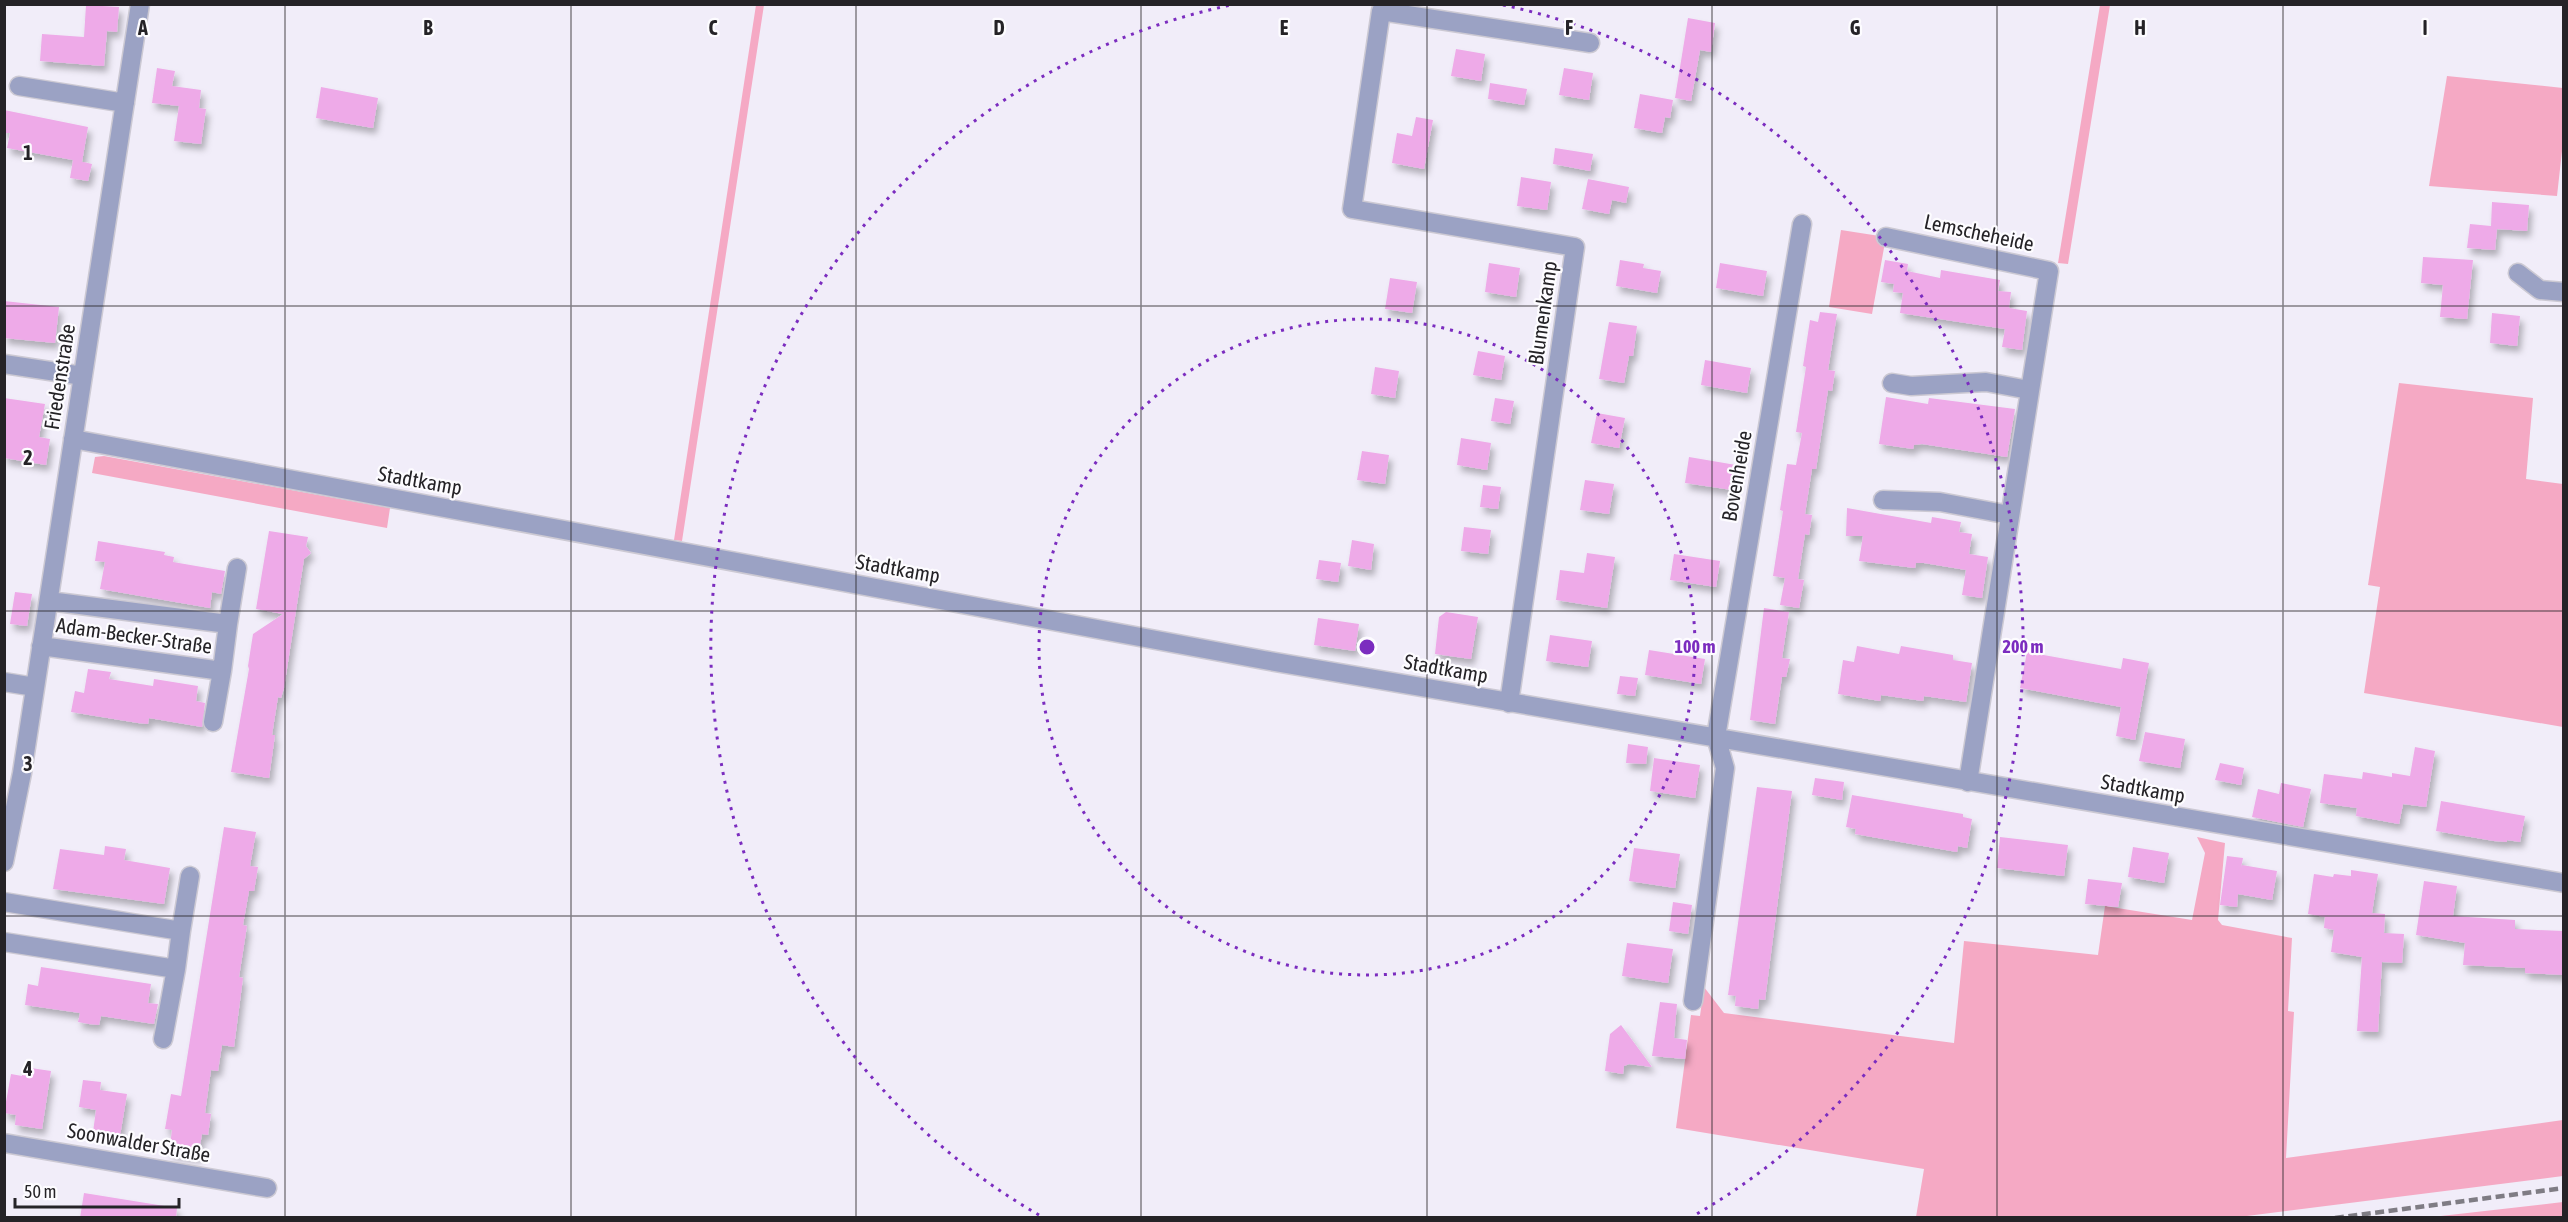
<svg xmlns="http://www.w3.org/2000/svg" width="2568" height="1222" viewBox="0 0 2568 1222" font-family="'Asap Condensed',sans-serif">
<defs>
<filter id="shadow"><feDropShadow dx="3.5" dy="6" stdDeviation="3" flood-color="#0004"/></filter>
</defs>
<rect width="100%" height="100%" fill="#f1edf9"/>
<path fill="#f5a9c4" d="M 756,5 L 764,5 L 682,541 L 674,540 Z
M 2100,5 L 2110,5 L 2068,264 L 2058,263 Z
M 2447,76 L 2563,88 L 2563,142 L 2557,196 L 2429,186 Z
M 1841,230 L 1886,237 L 1872,314 L 1829,307 Z
M 2399,383 L 2533,398 L 2526,479 L 2563,484 L 2563,727 L 2364,693 L 2380,587 L 2368,585 Z
M 104,456 L 390,508 L 387,528 L 92,473 L 95,457 Z
M 2197,837 L 2225,843 L 2218,920 L 2222,925 L 2292,938 L 2288,1011 L 2294,1012 L 2286,1158 L 2563,1120 L 2563,1176 L 2239,1217 L 1916,1217 L 1924,1169 L 1676,1128 L 1691,1015 L 1700,1016 L 1704,987 L 1724,1013 L 1954,1043 L 1964,941 L 2098,955 L 2105,906 L 2192,920 L 2205,853 Z
M 2563,1202 L 2563,1217 L 2432,1217 Z"/>
<path fill="#eeaae8" filter="url(#shadow)" d="M 86,5 L 119,7 L 117,32 L 107,31 L 104,66 L 40,61 L 42,34 L 84,37 Z
M 1688,18 L 1715,23 L 1711,52 L 1700,50 L 1691,101 L 1675,98 Z
M 1456,49 L 1485,54 L 1481,81 L 1451,76 Z
M 157,68 L 175,71 L 172,86 L 201,90 L 199,108 L 206,109 L 201,144 L 174,141 L 179,106 L 152,103 Z
M 1564,68 L 1593,73 L 1589,100 L 1559,95 Z
M 1490,83 L 1527,89 L 1524,105 L 1488,99 Z
M 321,87 L 378,98 L 373,128 L 316,118 Z
M 1640,94 L 1673,100 L 1670,118 L 1665,117 L 1662,133 L 1634,128 Z
M 4,110 L 88,127 L 82,162 L 75,160 L 92,164 L 88,181 L 70,178 L 73,160 L 7,148 L 10,133 L 4,133 Z
M 1416,117 L 1433,120 L 1424,169 L 1392,163 L 1397,133 L 1412,136 Z
M 1555,148 L 1593,154 L 1590,171 L 1553,164 Z
M 1521,177 L 1551,182 L 1547,210 L 1517,206 Z
M 1588,179 L 1629,187 L 1626,203 L 1612,200 L 1609,214 L 1582,209 Z
M 2492,202 L 2529,205 L 2527,231 L 2497,229 L 2495,250 L 2467,248 L 2470,224 L 2491,226 Z
M 2423,257 L 2473,260 L 2467,319 L 2440,317 L 2443,285 L 2421,283 Z
M 1620,260 L 1644,264 L 1643,268 L 1661,271 L 1657,293 L 1616,286 Z
M 1885,260 L 1908,264 L 1907,271 L 1940,278 L 1941,270 L 2000,280 L 1998,291 L 2011,292 L 2009,308 L 2027,311 L 2022,350 L 2002,347 L 2005,329 L 1900,313 L 1903,293 L 1893,292 L 1894,284 L 1881,282 Z
M 1489,263 L 1520,268 L 1516,297 L 1485,292 Z
M 1720,263 L 1767,271 L 1763,296 L 1716,288 Z
M 1390,278 L 1417,282 L 1412,313 L 1385,309 Z
M 4,301 L 59,307 L 55,343 L 4,338 Z
M 1820,312 L 1837,314 L 1828,370 L 1835,371 L 1832,391 L 1828,390 L 1816,469 L 1812,469 L 1805,514 L 1812,515 L 1809,535 L 1805,534 L 1798,579 L 1804,580 L 1799,608 L 1780,605 L 1785,578 L 1773,576 L 1783,511 L 1780,510 L 1787,464 L 1796,465 L 1802,433 L 1796,432 L 1806,367 L 1803,366 L 1810,320 L 1818,322 Z
M 2492,313 L 2520,316 L 2517,346 L 2490,343 Z
M 1609,322 L 1637,326 L 1633,356 L 1629,356 L 1624,383 L 1599,379 Z
M 1478,351 L 1505,356 L 1501,380 L 1473,375 Z
M 1705,360 L 1751,368 L 1747,393 L 1701,385 Z
M 1375,367 L 1399,371 L 1395,398 L 1371,394 Z
M 1886,397 L 1928,404 L 1929,398 L 2015,409 L 2007,457 L 1922,444 L 1914,445 L 1913,449 L 1879,444 Z
M 4,398 L 45,404 L 39,437 L 50,439 L 46,465 L 4,458 Z
M 1495,398 L 1514,401 L 1510,424 L 1491,421 Z
M 1597,413 L 1625,418 L 1619,448 L 1591,443 Z
M 1461,438 L 1491,443 L 1487,470 L 1457,465 Z
M 1362,451 L 1389,455 L 1385,484 L 1357,480 Z
M 1689,457 L 1736,465 L 1732,490 L 1685,483 Z
M 1585,480 L 1614,484 L 1609,514 L 1580,510 Z
M 1483,485 L 1501,487 L 1498,509 L 1480,507 Z
M 1847,508 L 1931,523 L 1932,517 L 1961,522 L 1959,532 L 1972,534 L 1969,554 L 1988,557 L 1982,598 L 1962,595 L 1966,570 L 1924,563 L 1916,563 L 1915,568 L 1859,561 L 1863,536 L 1846,536 Z
M 1464,527 L 1491,530 L 1488,554 L 1461,551 Z
M 269,531 L 308,537 L 306,546 L 311,553 L 304,559 L 284,688 L 281,698 L 278,697 L 272,735 L 275,735 L 269,778 L 231,772 L 249,669 L 248,666 L 253,634 L 283,614 L 256,609 Z
M 1352,540 L 1374,544 L 1371,570 L 1348,566 Z
M 98,541 L 165,552 L 164,555 L 174,557 L 173,562 L 225,571 L 221,594 L 212,592 L 210,608 L 100,589 L 105,562 L 95,561 Z
M 1587,553 L 1615,557 L 1607,608 L 1556,600 L 1560,570 L 1584,573 Z
M 1674,554 L 1720,561 L 1716,587 L 1670,580 Z
M 1319,560 L 1341,563 L 1338,582 L 1316,579 Z
M 15,592 L 32,594 L 27,626 L 10,624 Z
M 1764,608 L 1789,612 L 1782,658 L 1790,659 L 1786,677 L 1782,677 L 1775,724 L 1750,720 Z
M 1446,612 L 1478,617 L 1471,659 L 1435,654 L 1439,617 Z
M 1318,618 L 1359,624 L 1355,651 L 1314,645 Z
M 1550,635 L 1592,641 L 1588,667 L 1546,661 Z
M 1857,646 L 1899,654 L 1901,646 L 1953,655 L 1953,660 L 1972,663 L 1966,702 L 1924,696 L 1923,701 L 1881,695 L 1880,701 L 1838,694 L 1843,660 L 1854,662 Z
M 1649,650 L 1705,659 L 1701,684 L 1645,675 Z
M 2027,652 L 2121,669 L 2123,658 L 2149,663 L 2135,740 L 2116,736 L 2121,707 L 2020,688 Z
M 88,669 L 111,672 L 109,679 L 153,686 L 154,679 L 198,686 L 196,701 L 205,703 L 202,727 L 149,718 L 148,724 L 138,723 L 71,712 L 75,691 L 84,693 Z
M 1620,676 L 1638,678 L 1635,696 L 1617,694 Z
M 2145,732 L 2185,739 L 2180,768 L 2139,761 Z
M 1628,744 L 1648,747 L 1646,764 L 1626,763 Z
M 2415,747 L 2435,751 L 2426,807 L 2403,804 L 2399,824 L 2356,816 L 2357,808 L 2320,803 L 2324,774 L 2362,779 L 2363,772 L 2392,777 L 2392,773 L 2410,776 Z
M 1654,758 L 1700,765 L 1695,798 L 1650,791 Z
M 2220,763 L 2244,768 L 2241,785 L 2215,780 Z
M 1815,778 L 1844,782 L 1842,800 L 1812,795 Z
M 2281,783 L 2311,789 L 2303,827 L 2252,817 L 2258,789 L 2279,794 Z
M 1757,787 L 1792,791 L 1765,1000 L 1759,999 L 1758,1009 L 1735,1006 L 1736,996 L 1728,995 Z
M 1852,795 L 1963,814 L 1963,817 L 1972,819 L 1967,848 L 1958,846 L 1957,852 L 1855,834 L 1856,829 L 1846,827 Z
M 2441,801 L 2525,816 L 2520,842 L 2507,840 L 2507,842 L 2494,841 L 2436,831 Z
M 224,827 L 256,832 L 250,866 L 258,867 L 254,891 L 249,891 L 243,925 L 247,926 L 239,977 L 243,978 L 234,1047 L 222,1045 L 218,1071 L 211,1070 L 205,1113 L 211,1114 L 208,1135 L 202,1134 L 198,1157 L 169,1153 L 172,1130 L 165,1129 L 171,1094 L 181,1096 Z
M 2000,837 L 2068,845 L 2064,876 L 1997,868 Z
M 105,846 L 126,849 L 124,860 L 170,868 L 164,904 L 53,889 L 60,849 L 104,855 Z
M 2133,847 L 2169,853 L 2164,883 L 2128,877 Z
M 1634,848 L 1680,854 L 1675,888 L 1629,881 Z
M 2227,856 L 2243,858 L 2241,868 L 2242,865 L 2277,871 L 2272,900 L 2238,894 L 2237,907 L 2220,905 Z
M 2351,870 L 2378,874 L 2372,913 L 2385,914 L 2384,933 L 2404,934 L 2402,963 L 2382,962 L 2378,1032 L 2357,1031 L 2362,957 L 2331,952 L 2334,930 L 2324,928 L 2325,917 L 2308,914 L 2314,874 L 2333,877 L 2334,874 L 2351,876 Z
M 2088,879 L 2122,883 L 2118,907 L 2085,904 Z
M 2424,881 L 2457,886 L 2453,916 L 2515,920 L 2515,929 L 2564,931 L 2564,975 L 2525,973 L 2525,968 L 2463,965 L 2465,943 L 2416,935 Z
M 1673,902 L 1692,905 L 1688,934 L 1669,931 Z
M 1627,943 L 1673,949 L 1668,983 L 1622,976 Z
M 41,967 L 151,984 L 148,1003 L 158,1004 L 154,1024 L 101,1016 L 99,1025 L 89,1024 L 78,1022 L 80,1013 L 25,1005 L 28,984 L 38,986 Z
M 1660,1002 L 1677,1004 L 1674,1038 L 1687,1040 L 1685,1059 L 1652,1056 Z
M 1621,1025 L 1652,1067 L 1629,1064 L 1624,1066 L 1623,1074 L 1605,1071 L 1610,1034 Z
M 24,1067 L 51,1071 L 42,1129 L 15,1125 L 16,1115 L 4,1113 L 11,1074 L 22,1076 Z
M 83,1080 L 101,1082 L 100,1090 L 127,1094 L 120,1136 L 93,1132 L 96,1110 L 79,1107 Z
M 84,1193 L 177,1208 L 176,1218 L 80,1218 Z"/>
<g fill="none" stroke-linecap="round" stroke-linejoin="round">
<g stroke="#ccc9d3" stroke-width="21">
<path id="street" d="M 19,86 L 125,103
M 1886,237 L 2049,271 L 1968,782
M 2518,273 L 2540,290 L 2564,292
M 4,364 L 83,376
M 1892,383 L 1911,386 L 1986,382 L 2029,390
M 73,439 L 1264,660 L 2564,883
M 1883,500 L 1940,502 L 2010,515
M 228,624 L 237,568
M 41,646 L 222,671 L 228,624 L 49,601
M 4,682 L 35,687
M 1509,703 L 1575,247 L 1352,209 L 1381,11 L 1590,43
M 213,722 L 222,671
M 4,862 L 22,773 L 140,4
M 4,902 L 181,931 L 176,969 L 4,942
M 181,931 L 190,876
M 1693,1001 L 1725,768 L 1716,737 L 1802,224
M 163,1039 L 176,969
M 4,1143 L 267,1188"/>
</g>
<use href="#street" stroke="#9ba2c4" stroke-width="18"/>
<path stroke="#7f7c84" stroke-width="4.5" stroke-dasharray="9 4.5" stroke-linecap="butt" d="M 2335,1218 L 2564,1188"/>
</g>
<path fill="none" stroke="#252327" stroke-width="1.5" stroke-opacity="0.55" d="M 285,4 L 285,1218M 571,4 L 571,1218M 856,4 L 856,1218M 1141,4 L 1141,1218M 1427,4 L 1427,1218M 1712,4 L 1712,1218M 1997,4 L 1997,1218M 2283,4 L 2283,1218M 4,306 L 2564,306M 4,611 L 2564,611M 4,916 L 2564,916"/>
<g fill="none" stroke="#7b2cbf" stroke-width="3" stroke-dasharray="3 6">
<circle cx="1367" cy="647" r="328"/>
<path d="M1039 1215A656 656 0 0 1 1231 5M1503 5A656 656 0 0 1 1695 1215"/>
</g>
<g text-anchor="middle" stroke-width="4.5" stroke-linejoin="round" paint-order="stroke">
<g font-size="21" fill="#252327" stroke="#fdfcff">
<text transform="translate(1979 233) rotate(12)" y="7">Lemscheheide</text>
<text transform="translate(1543 313) rotate(-82)" y="7">Blumenkamp</text>
<text transform="translate(60 377) rotate(-81)" y="7">Friedenstraße</text>
<text transform="translate(1737 476) rotate(-80)" y="7">Bovenheide</text>
<text transform="translate(420 481) rotate(10)" y="7">Stadtkamp</text>
<text transform="translate(898 569) rotate(10)" y="7">Stadtkamp</text>
<text transform="translate(134 636) rotate(8)" y="7">Adam-Becker-Straße</text>
<text transform="translate(1446 669) rotate(10)" y="7">Stadtkamp</text>
<text transform="translate(2143 789) rotate(10)" y="7">Stadtkamp</text>
<text transform="translate(139 1143) rotate(10)" y="7">Soonwalder Straße</text>
</g>
</g>
<g font-size="20" text-anchor="middle" font-weight="bold" fill="#252327" stroke="#fdfcff" stroke-width="4.5" stroke-linejoin="round" paint-order="stroke">
<text x="143" y="35">A</text>
<text x="428" y="35">B</text>
<text x="713" y="35">C</text>
<text x="999" y="35">D</text>
<text x="1284" y="35">E</text>
<text x="1569" y="35">F</text>
<text x="1855" y="35">G</text>
<text x="2140" y="35">H</text>
<text x="2425" y="35">I</text>
<text x="28" y="160">1</text>
<text x="28" y="465">2</text>
<text x="28" y="771">3</text>
<text x="28" y="1076">4</text>
</g>
<circle cx="1367" cy="647" r="9" fill="#7b2cbf" stroke="#fdfcff" stroke-width="3"/>
<g font-size="18" text-anchor="middle" font-weight="bold" fill="#7b2cbf" stroke="#fdfcff" stroke-width="4.5" stroke-linejoin="round" paint-order="stroke">
<text x="1695" y="653">100 m</text>
<text x="2023" y="653">200 m</text>
</g>
<rect width="2568" height="1222" fill="none" stroke="#252327" stroke-width="12"/>
<path d="M15 1198v9h164v-9" fill="none" stroke="#252327" stroke-width="3"/>
<text x="24" y="1198" font-size="18" fill="#252327" stroke="#fdfcff" stroke-width="4.5" paint-order="stroke">50 m</text>
</svg>
